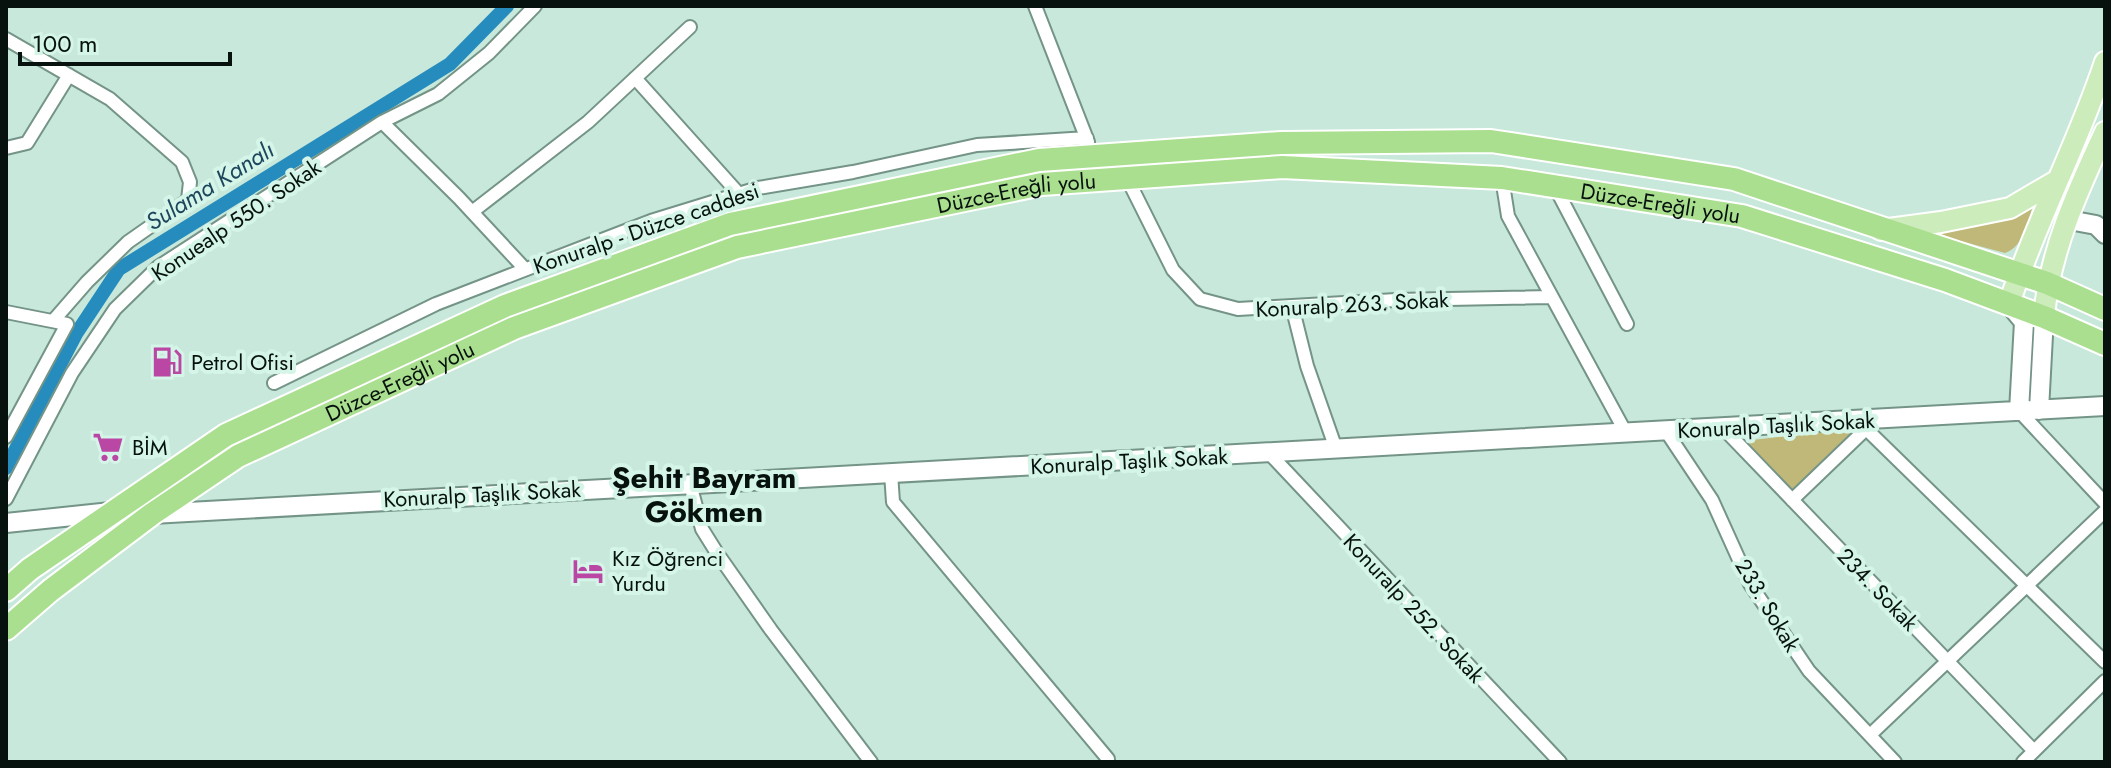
<svg xmlns="http://www.w3.org/2000/svg" width="2111" height="768" viewBox="0 0 2111 768" font-family="Jost,sans-serif">
<rect width="100%" height="100%" fill="#c7e8da"/>
<path fill="#c0b879" d="M 2034,202 C 2028,220 2025,246 2005,253 L 1927,232 Z
M 1845,429 L 1852,436 L 1794,491 L 1744,441 Z"/>
<g fill="none" stroke-linecap="round" stroke-linejoin="round">
<path stroke="#268cbe" stroke-width="14" d="M 6,468 L 76,334 L 119,269 L 450,64 L 507,6"/>
<g stroke="#749487" stroke-width="16">
<path id="street" d="M 1035,6 L 1088,142
M 6,39 L 110,99 L 182,162 L 190,182 L 188,200 L 128,242 L 87,282 L 53,321
M 635,78 L 739,194
M 382,122 L 459,198 L 525,269
M 6,148 L 27,143 L 69,75
M 1127,178 L 1173,270 L 1200,299 L 1238,309 L 1396,300 L 1552,297
M 1502,178 L 1508,216 L 1626,433
M 1555,187 L 1627,324
M 472,212 L 588,122 L 690,27
M 1292,306 L 1307,366 L 1336,449
M 6,312 L 67,324 L 6,437
M 274,383 L 436,304 L 651,221 L 758,188 L 853,172 L 977,145 L 1087,138
M 2019,411 L 2105,503
M 1857,420 L 2105,662
M 1723,428 L 2034,751
M 1666,431 L 1712,500 L 1750,584 L 1809,671 L 1895,762
M 1269,453 L 1560,762
M 891,473 L 893,502 L 1108,759
M 690,484 L 702,529 L 717,553 L 771,630 L 871,762
M 6,499 L 72,373 L 115,309 L 158,267 L 382,122 L 438,94 L 489,53 L 535,6
M 1792,500 L 1866,429
M 1870,735 L 2105,511
M 2023,762 L 2105,681"/>
</g>
<g stroke="#749487" stroke-width="22">
<path id="secondary" d="M 2069,220 L 2096,225 L 2105,234
M 2009,304 L 2024,322 L 2019,411
M 2039,410 L 2044,317
M 152,514 L 2105,406
M 6,523 L 111,512"/>
</g>
<g stroke="#fff" stroke-width="24">
<path id="primary" d="M 1881,230 L 1941,222 L 2010,208 L 2056,181
M 2009,304 C 2036,221 2078,144 2105,62
M 2044,317 C 2049,253 2078,190 2105,132"/>
</g>
<g stroke="#fff" stroke-width="26">
<g id="highway">
<path d="M 6,590 L 30,569 L 226,435 L 505,306 L 730,224 L 1039,160 L 1281,143 L 1491,141 L 1734,179 L 2047,283 L 2105,309"/>
<path id="s1" d="M 6,629 L 51,590 L 152,514 L 238,456 L 514,328 L 737,247 L 1042,184 L 1282,167 L 1502,178 L 1742,216 L 1945,280 L 2044,317 L 2105,344"/>
</g>
</g>
<use href="#street" stroke="#fff" stroke-width="12"/>
<use href="#secondary" stroke="#fff" stroke-width="18"/>
<use href="#primary" stroke="#cdecbc" stroke-width="20"/>
<use href="#highway" stroke="#abdf90" stroke-width="22"/>
</g>
<defs>
<g id="fuel-bare" transform="scale(2.4)"><path d="M-5.5-6h7V0h2V4h1.3V-2.5L3-4.5l.8-.8L6-3V5H2.5V1h-1V6h-7ZM-4.2-4.7v3.2H.2V-4.7Z" fill="#b947a3" stroke="#d4f5e8" stroke-width="2.5" paint-order="stroke"/></g>
<g id="supermarket-bare" transform="scale(2.4)"><path d="M-6-5.5h2.5l.6 2H6L4.5 2H-2.5L-4.4-4H-6ZM-1.5 3.2a1.3 1.3 0 1 0 .1 0ZM3 3.2a1.3 1.3 0 1 0 .1 0Z" fill="#b947a3" stroke="#d4f5e8" stroke-width="2.5" paint-order="stroke"/></g>
<g id="hotel-bare" transform="scale(2.4)"><path d="M-6-4.5h1.5V1H6V5H4.5V3h-9V5H-6ZM-4 0a1.8 1.8 0 1 1 3.6 0ZM.5 0V-2.5h3Q6-2.5 6 0Z" fill="#b947a3" stroke="#d4f5e8" stroke-width="2.5" paint-order="stroke"/></g>
</defs>
<g fill-rule="evenodd">
<use href="#fuel-bare" x="167" y="362"/>
<use href="#supermarket-bare" x="108" y="447"/>
<use href="#hotel-bare" x="588" y="571"/>
</g>
<g text-anchor="middle" stroke-width="8" stroke-linejoin="round" paint-order="stroke">
<g font-size="22" fill="#07120e" stroke="#d4f5e8">
<text dy="8" stroke="none"><textPath href="#s1" startOffset="1116">Düzce-Ereğli yolu</textPath></text>
<text dy="8" stroke="none"><textPath href="#s1" startOffset="1764">Düzce-Ereğli yolu</textPath></text>
<text transform="translate(236 220) rotate(-34)" y="8">Konuealp 550. Sokak</text>
<text transform="translate(646 228) rotate(-19)" y="8">Konuralp - Düzce caddesi</text>
<text transform="translate(1352 304) rotate(-3)" y="8">Konuralp 263. Sokak</text>
<text dy="8" stroke="none"><textPath href="#s1" startOffset="468">Düzce-Ereğli yolu</textPath></text>
<text transform="translate(1776 425) rotate(-3)" y="8">Konuralp Taşlık Sokak</text>
<text transform="translate(1129 461) rotate(-3)" y="8">Konuralp Taşlık Sokak</text>
<text transform="translate(482 494) rotate(-3)" y="8">Konuralp Taşlık Sokak</text>
<text transform="translate(1878 589) rotate(46)" y="8">234. Sokak</text>
<text transform="translate(1768 605) rotate(59)" y="8">233. Sokak</text>
<text transform="translate(1414 608) rotate(47)" y="8">Konuralp 252. Sokak</text>
</g>
<g font-size="22" fill="#07120e" stroke="#d4f5e8" text-anchor="start">
<text x="191" y="370">Petrol Ofisi</text>
<text x="132" y="455">BİM</text>
<text x="612" y="566">Kız Öğrenci<tspan x="612" dy="25">Yurdu</tspan></text>
</g>
<g font-size="24" font-style="italic" fill="#1d455c" stroke="#d4f5e8">
<text transform="translate(210 186) rotate(-32)" y="8">Sulama Kanalı</text>
</g>
<g font-size="30" font-weight="bold" fill="#07120e" stroke="#d4f5e8">
<text x="704" y="488">Şehit Bayram<tspan x="704" dy="34">Gökmen</tspan></text>
</g>
</g>
<rect width="2111" height="768" fill="none" stroke="#07120e" stroke-width="16"/>
<path d="M20 52v12h210v-12" fill="none" stroke="#07120e" stroke-width="4"/>
<text x="32" y="52" font-size="24" fill="#07120e" stroke="#d4f5e8" stroke-width="6" paint-order="stroke">100 m</text>
</svg>
